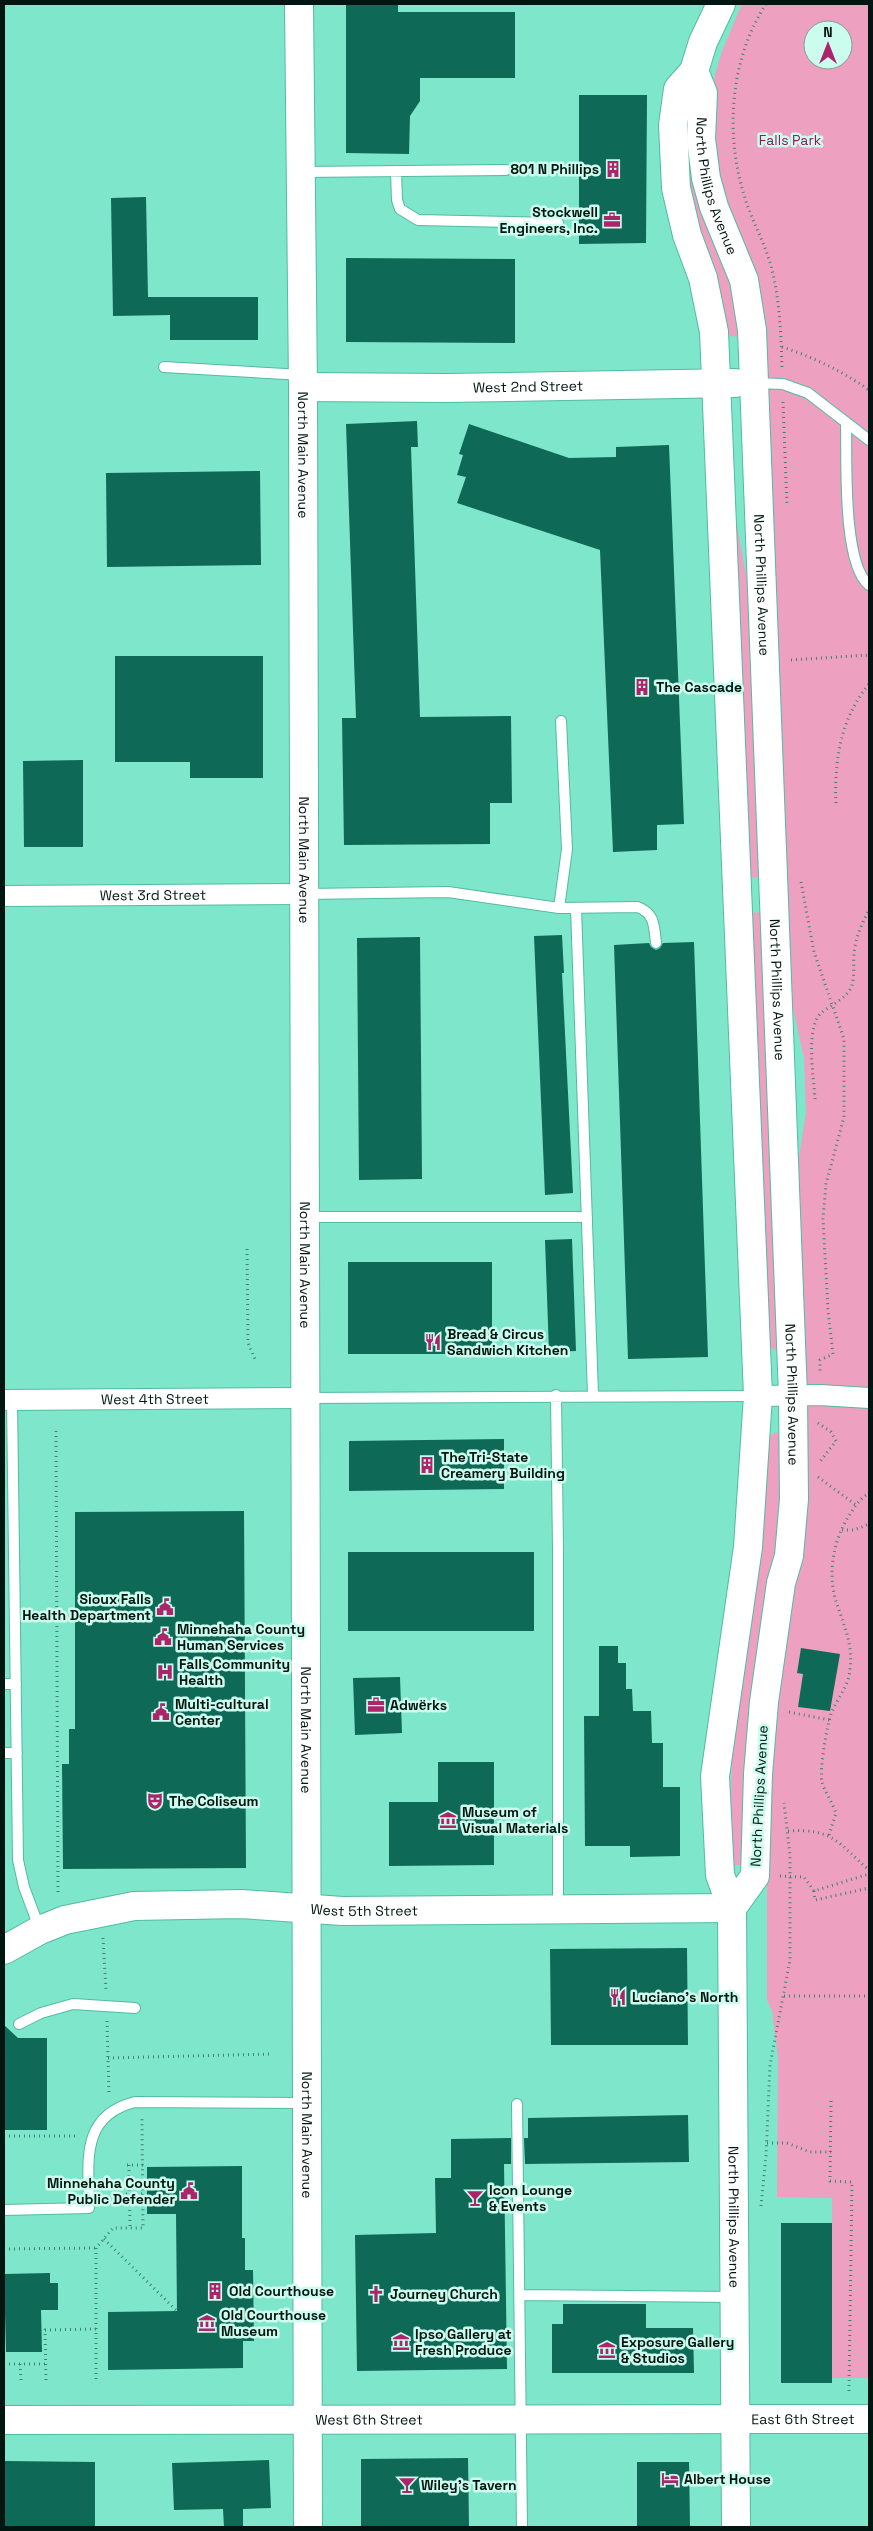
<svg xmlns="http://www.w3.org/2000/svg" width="873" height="2531" viewBox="0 0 873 2531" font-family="'Space Grotesk',sans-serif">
<rect width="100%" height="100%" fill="#7ee6ca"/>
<path fill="#eda0bf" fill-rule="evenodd" d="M 742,4 L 869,4 L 869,2378 L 832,2378 L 832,2198 L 777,2197 L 778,2058 L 772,2011 L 767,2000 L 767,1882 L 796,1177 L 806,1112 L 804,1058 L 789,991 L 735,229 L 713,156 L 712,98 L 715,75 L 722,51 ZM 813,30 L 843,30 L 843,60 L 813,60 Z
M 683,149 L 690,149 L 731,274 L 741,333 L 738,337 L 726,335 L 692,217 Z
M 735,515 L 753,613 L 763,877 L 747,878 Z
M 764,912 L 780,1348 L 775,1350 L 767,1346 L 748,913 Z
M 776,1432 L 783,1436 L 785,1443 L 777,1542 L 743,1865 L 734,1865 L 730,1856 L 732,1751 L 769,1437 Z"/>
<path fill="#0e6957" d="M 346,4 L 398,4 L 398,12 L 515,12 L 515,78 L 420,78 L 420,101 L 410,116 L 409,154 L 346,153 Z
M 579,95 L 647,95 L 646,243 L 579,244 Z
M 146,197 L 148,297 L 258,297 L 258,340 L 170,340 L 170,315 L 113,316 L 111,198 Z
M 346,258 L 515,259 L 515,343 L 346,342 Z
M 417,421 L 418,447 L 411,447 L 420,717 L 511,716 L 512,803 L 490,803 L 490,844 L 344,845 L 342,718 L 356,718 L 346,424 Z
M 469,424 L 569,458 L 616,457 L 616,447 L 669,445 L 684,824 L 657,825 L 657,850 L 613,852 L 600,550 L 457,503 L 466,477 L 457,475 L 463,455 L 459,454 Z
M 260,471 L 261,565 L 107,567 L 106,473 Z
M 115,656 L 263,656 L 263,778 L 190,778 L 190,762 L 115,762 Z
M 83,760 L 83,847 L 24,847 L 23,761 Z
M 562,935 L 564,973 L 562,973 L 573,1193 L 545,1195 L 534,936 Z
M 420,937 L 422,1179 L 359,1180 L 357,938 Z
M 694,942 L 708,1357 L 628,1359 L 614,945 L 649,943 L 651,947 L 656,950 L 660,948 L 663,943 Z
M 572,1239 L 576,1351 L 549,1352 L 545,1240 Z
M 348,1262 L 492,1262 L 492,1354 L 348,1354 Z
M 504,1439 L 504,1489 L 349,1491 L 349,1441 Z
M 244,1511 L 246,1868 L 63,1869 L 62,1764 L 69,1764 L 69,1729 L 75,1729 L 75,1512 Z
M 348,1552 L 534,1552 L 534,1631 L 348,1631 Z
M 599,1646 L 618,1646 L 618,1663 L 626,1663 L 626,1689 L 632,1689 L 633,1711 L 651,1711 L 652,1743 L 663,1743 L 663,1787 L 680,1787 L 680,1856 L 630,1857 L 630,1846 L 585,1846 L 584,1716 L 599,1716 Z
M 801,1648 L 840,1654 L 830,1711 L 798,1707 L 803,1674 L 797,1673 Z
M 400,1677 L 402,1733 L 355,1735 L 353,1678 Z
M 438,1762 L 494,1762 L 494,1865 L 389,1866 L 389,1802 L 438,1802 Z
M 687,1948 L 688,2045 L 551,2045 L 550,1949 Z
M 4,2025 L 18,2038 L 47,2038 L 47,2130 L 4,2130 Z
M 688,2115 L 689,2162 L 525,2164 L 524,2138 L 528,2138 L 528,2118 Z
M 511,2138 L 511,2164 L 504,2164 L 507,2369 L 357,2371 L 355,2235 L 436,2233 L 435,2178 L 451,2178 L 451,2139 Z
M 242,2166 L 242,2238 L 245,2238 L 245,2270 L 253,2270 L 254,2341 L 243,2341 L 243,2368 L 108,2370 L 108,2312 L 177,2311 L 176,2214 L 147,2214 L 147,2167 Z
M 781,2223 L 832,2223 L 832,2383 L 781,2383 Z
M 50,2273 L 50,2283 L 58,2283 L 58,2310 L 41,2310 L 42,2352 L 6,2352 L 4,2274 Z
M 563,2304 L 646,2304 L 646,2328 L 693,2328 L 694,2373 L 552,2373 L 552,2324 L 563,2324 Z
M 468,2458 L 469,2527 L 361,2527 L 361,2459 Z
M 269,2460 L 271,2508 L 243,2509 L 243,2527 L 224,2527 L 223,2509 L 174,2510 L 172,2463 Z
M 4,2461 L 95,2462 L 95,2527 L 4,2527 Z
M 637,2462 L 689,2462 L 690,2527 L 637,2527 Z"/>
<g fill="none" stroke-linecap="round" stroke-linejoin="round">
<g stroke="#52bca1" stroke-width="12">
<path id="lane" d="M 396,171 L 397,200 L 400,209 L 418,220 L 558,223
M 302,172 L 506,170
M 164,367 L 303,375
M 755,383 L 783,384 L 808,393 L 869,440
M 846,423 C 847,457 842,564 869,585
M 305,894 L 448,892 L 559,908 L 638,907 C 655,914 654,926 656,943
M 559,908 L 567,849 L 561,721
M 576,908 L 593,1395
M 306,1217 L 587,1217
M 556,1395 L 558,1549 L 558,1909
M 306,1398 L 757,1396
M 12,1400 L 18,1860 L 24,1887 L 40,1930
M 4,1684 L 16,1684
M 4,1753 L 17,1753
M 19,2024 L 41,2013 L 73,2004 L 135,2008
M 517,2104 L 522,2527
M 4,2210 L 89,2208 C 89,2163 79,2116 135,2102 L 306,2103
M 520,2295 L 734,2297"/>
</g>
<g stroke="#52bca1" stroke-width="22">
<g id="street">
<path id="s1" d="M 4,896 L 303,894"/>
<path d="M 758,1396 L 820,1395 L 869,1398"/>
<path id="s2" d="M 4,1400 L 306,1398"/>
</g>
</g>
<g stroke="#52bca1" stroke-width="30">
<g id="secondary">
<path id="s3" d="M 299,4 L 303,387 L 308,2527"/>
<path id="s4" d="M 721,4 L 703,42 L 694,71 L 678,89 L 673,125 L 676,188 L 687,235 L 703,278 L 714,332 L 758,1396 L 748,1547 L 715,1776 L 720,1875 L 732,1908 L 736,2527"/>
<path id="s5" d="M 694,71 L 703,93 L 701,139 L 706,178 L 714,207 L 744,280 L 752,330 L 793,1395 L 794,1499 L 789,1556 L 781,1583 L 764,1702 L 758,1774 L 755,1876 L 732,1908"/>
<path id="s6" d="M 303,387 L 446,388 L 735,383"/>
<path id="s7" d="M 4,1950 L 40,1930 L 65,1920 L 134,1906 L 241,1904 L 342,1911 L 732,1908"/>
<path id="s8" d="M 4,2420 L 869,2419"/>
</g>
</g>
<path stroke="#418170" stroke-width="3" stroke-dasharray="1 4" stroke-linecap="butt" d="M 766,4 C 730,59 725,133 744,195 C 751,220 766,244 772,270 C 780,302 781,335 782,368
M 782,347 C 813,357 842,371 869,390
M 783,402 L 787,506
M 791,660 L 869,655
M 836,803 C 834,760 841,718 869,684
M 801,882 L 814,952 L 844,1039 L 844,1117 L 826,1184 L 823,1219 L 828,1310 L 833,1354 L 820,1360 L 820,1374
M 815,1099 C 814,1077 805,1029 821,1013 C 831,1005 848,998 852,985 C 855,975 853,964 854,954 C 855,939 862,923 869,910
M 247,1249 L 248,1343 L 255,1359
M 818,1423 L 831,1432 L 836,1441 L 819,1463
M 56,1431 L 58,1893
M 818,1477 L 856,1505
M 842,1530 L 854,1530 L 869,1524
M 789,1712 L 830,1720
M 788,1831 C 833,1828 838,1843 869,1870
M 829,1835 L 836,1813 C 833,1804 824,1790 822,1782 C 819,1771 827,1726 831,1714 C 837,1698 849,1687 850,1669 C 853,1646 845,1628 838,1607 C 827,1579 832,1544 847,1519 C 853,1509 859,1499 869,1493
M 780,1876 L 804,1877 L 814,1891 L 869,1874
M 814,1891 L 815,1900 L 869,1888
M 103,1938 L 106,1990
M 784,1996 L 869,1996
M 107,2021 L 109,2095
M 108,2058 L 270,2054
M 831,2101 L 830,2181 L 852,2182 L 849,2391
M 4,2136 L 76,2136
M 767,2143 L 787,2143 L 810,2152 L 831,2152
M 127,2165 L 143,2165
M 129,2165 L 130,2228
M 126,2194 L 143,2194
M 761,2206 L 766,2156 L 770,2065 L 790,1960 L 790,1855 L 784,1803
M 104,2239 L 177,2311
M 4,2249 L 96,2248
M 4,2364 L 46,2364
M 20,2364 L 21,2380
M 96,2379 L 96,2248 L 113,2228 L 143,2228 L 142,2118
M 46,2380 L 45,2330 L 96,2329"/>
<use href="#lane" stroke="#fff" stroke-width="10"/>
<use href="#street" stroke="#fff" stroke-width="20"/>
<use href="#secondary" stroke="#fff" stroke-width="28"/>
</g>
<defs>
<g id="building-bare" transform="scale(1.35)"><path d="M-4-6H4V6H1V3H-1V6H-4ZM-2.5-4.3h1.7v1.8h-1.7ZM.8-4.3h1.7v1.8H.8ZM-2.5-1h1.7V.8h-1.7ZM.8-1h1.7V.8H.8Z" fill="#ac256b" stroke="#ccfced" stroke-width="2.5" paint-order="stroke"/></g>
<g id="office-bare" transform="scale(1.35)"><path d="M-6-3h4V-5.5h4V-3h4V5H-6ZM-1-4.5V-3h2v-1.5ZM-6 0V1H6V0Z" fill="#ac256b" stroke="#ccfced" stroke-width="2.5" paint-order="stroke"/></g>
<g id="restaurant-bare" transform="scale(1.35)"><path d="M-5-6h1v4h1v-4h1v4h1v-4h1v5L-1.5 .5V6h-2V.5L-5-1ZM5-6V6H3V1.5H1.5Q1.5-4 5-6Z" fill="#ac256b" stroke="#ccfced" stroke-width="2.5" paint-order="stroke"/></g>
<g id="civic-bare" transform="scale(1.35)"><path d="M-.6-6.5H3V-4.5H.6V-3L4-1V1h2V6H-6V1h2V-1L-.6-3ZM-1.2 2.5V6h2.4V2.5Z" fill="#ac256b" stroke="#ccfced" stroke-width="2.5" paint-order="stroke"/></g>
<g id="hospital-bare" transform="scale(1.35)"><path d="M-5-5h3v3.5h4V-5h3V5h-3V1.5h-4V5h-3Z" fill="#ac256b" stroke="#ccfced" stroke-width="2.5" paint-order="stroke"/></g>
<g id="theatre-bare" transform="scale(1.35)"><path d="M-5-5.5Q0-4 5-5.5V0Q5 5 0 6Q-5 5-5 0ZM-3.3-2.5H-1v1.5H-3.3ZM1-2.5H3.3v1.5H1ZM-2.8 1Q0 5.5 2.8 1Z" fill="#ac256b" stroke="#ccfced" stroke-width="2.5" paint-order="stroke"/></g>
<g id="museum-bare" transform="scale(1.35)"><path d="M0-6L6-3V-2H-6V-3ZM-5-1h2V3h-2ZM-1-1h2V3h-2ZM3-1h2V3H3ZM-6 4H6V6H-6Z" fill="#ac256b" stroke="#ccfced" stroke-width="2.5" paint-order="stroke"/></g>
<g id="bar-bare" transform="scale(1.35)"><path d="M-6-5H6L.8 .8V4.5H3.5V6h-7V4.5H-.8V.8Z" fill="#ac256b" stroke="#ccfced" stroke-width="2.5" paint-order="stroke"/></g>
<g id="church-bare" transform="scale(1.35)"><path d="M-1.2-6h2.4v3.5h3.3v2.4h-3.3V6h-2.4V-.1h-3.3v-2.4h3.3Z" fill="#ac256b" stroke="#ccfced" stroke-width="2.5" paint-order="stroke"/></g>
<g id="hotel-bare" transform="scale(1.35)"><path d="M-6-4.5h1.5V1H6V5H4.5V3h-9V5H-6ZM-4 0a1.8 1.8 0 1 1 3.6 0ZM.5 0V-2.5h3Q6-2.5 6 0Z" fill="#ac256b" stroke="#ccfced" stroke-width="2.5" paint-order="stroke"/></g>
</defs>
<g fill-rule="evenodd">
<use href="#building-bare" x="613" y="169"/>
<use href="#office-bare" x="612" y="220"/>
<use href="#building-bare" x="642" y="687"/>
<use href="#restaurant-bare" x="433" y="1342"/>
<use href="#building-bare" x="427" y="1465"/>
<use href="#civic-bare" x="165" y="1607"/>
<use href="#civic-bare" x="163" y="1637"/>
<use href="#hospital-bare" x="165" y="1672"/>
<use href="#office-bare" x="376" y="1705"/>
<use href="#civic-bare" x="161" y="1712"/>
<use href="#theatre-bare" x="155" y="1801"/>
<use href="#museum-bare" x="448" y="1820"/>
<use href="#restaurant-bare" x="618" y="1997"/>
<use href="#civic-bare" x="189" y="2191"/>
<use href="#bar-bare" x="475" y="2198"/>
<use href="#building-bare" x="215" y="2291"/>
<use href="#church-bare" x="376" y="2294"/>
<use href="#museum-bare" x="207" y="2323"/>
<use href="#museum-bare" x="401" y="2342"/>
<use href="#museum-bare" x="607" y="2350"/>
<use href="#hotel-bare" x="670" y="2479"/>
<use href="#bar-bare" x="407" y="2485"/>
</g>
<g text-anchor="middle" stroke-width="5" stroke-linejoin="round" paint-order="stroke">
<g font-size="14" fill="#931a5a" stroke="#ccfced">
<text x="790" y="145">Falls Park</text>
</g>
<g font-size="14" font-weight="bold" fill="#011611" stroke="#ccfced" text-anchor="start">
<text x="599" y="174" text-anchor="end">801 N Phillips</text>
<text x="598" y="217" text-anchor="end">Stockwell<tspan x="598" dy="16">Engineers, Inc.</tspan></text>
<text x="656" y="692">The Cascade</text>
<text x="447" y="1339">Bread &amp; Circus<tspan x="447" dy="16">Sandwich Kitchen</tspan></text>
<text x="441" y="1462">The Tri-State<tspan x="441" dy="16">Creamery Building</tspan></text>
<text x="151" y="1604" text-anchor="end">Sioux Falls<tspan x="151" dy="16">Health Department</tspan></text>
<text x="177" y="1634">Minnehaha County<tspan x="177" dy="16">Human Services</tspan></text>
<text x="179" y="1669">Falls Community<tspan x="179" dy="16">Health</tspan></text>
<text x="175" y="1709">Multi-cultural<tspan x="175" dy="16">Center</tspan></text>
<text x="390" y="1710">Adwёrks</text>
<text x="169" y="1806">The Coliseum</text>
<text x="462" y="1817">Museum of<tspan x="462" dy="16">Visual Materials</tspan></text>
<text x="632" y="2002">Luciano's North</text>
<text x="175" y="2188" text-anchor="end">Minnehaha County<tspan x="175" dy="16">Public Defender</tspan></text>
<text x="489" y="2195">Icon Lounge<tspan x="489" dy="16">&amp; Events</tspan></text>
<text x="229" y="2296">Old Courthouse</text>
<text x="390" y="2299">Journey Church</text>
<text x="221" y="2320">Old Courthouse<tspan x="221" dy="16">Museum</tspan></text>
<text x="415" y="2339">Ipso Gallery at<tspan x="415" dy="16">Fresh Produce</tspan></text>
<text x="621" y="2347">Exposure Gallery<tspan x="621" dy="16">&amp; Studios</tspan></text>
<text x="684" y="2484">Albert House</text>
<text x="421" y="2490">Wiley's Tavern</text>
</g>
<g font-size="14" fill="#011611" stroke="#ccfced">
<text dy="5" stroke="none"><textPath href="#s5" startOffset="119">North Phillips Avenue</textPath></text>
<text dy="5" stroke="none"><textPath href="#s6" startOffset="225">West 2nd Street</textPath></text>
<text dy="5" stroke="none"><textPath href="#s3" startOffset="451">North Main Avenue</textPath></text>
<text dy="5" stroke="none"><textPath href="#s5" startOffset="524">North Phillips Avenue</textPath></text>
<text dy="5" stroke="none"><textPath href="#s3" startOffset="856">North Main Avenue</textPath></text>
<text dy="5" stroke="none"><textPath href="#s1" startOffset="149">West 3rd Street</textPath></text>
<text dy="5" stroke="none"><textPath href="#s5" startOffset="929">North Phillips Avenue</textPath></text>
<text dy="5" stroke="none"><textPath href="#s3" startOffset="1261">North Main Avenue</textPath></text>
<text dy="5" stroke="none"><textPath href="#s5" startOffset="1334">North Phillips Avenue</textPath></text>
<text dy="5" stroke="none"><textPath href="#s2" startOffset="151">West 4th Street</textPath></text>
<text dy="5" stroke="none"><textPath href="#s3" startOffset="1726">North Main Avenue</textPath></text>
<text transform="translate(759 1796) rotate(-87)" y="5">North Phillips Avenue</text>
<text dy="5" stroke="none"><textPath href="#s7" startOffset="369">West 5th Street</textPath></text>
<text dy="5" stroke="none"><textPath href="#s3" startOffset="2131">North Main Avenue</textPath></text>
<text dy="5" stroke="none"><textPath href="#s4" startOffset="2236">North Phillips Avenue</textPath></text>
<text dy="5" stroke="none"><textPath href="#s8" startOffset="365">West 6th Street</textPath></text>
<text dy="5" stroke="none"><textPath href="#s8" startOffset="799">East 6th Street</textPath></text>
</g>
</g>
<rect width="873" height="2531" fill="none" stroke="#011611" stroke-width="10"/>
<g transform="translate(828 45)"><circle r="24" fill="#ccfced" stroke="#7ba095"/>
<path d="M0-4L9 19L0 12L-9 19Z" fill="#ac256b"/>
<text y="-8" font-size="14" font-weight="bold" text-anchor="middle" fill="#011611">N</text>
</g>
</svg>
